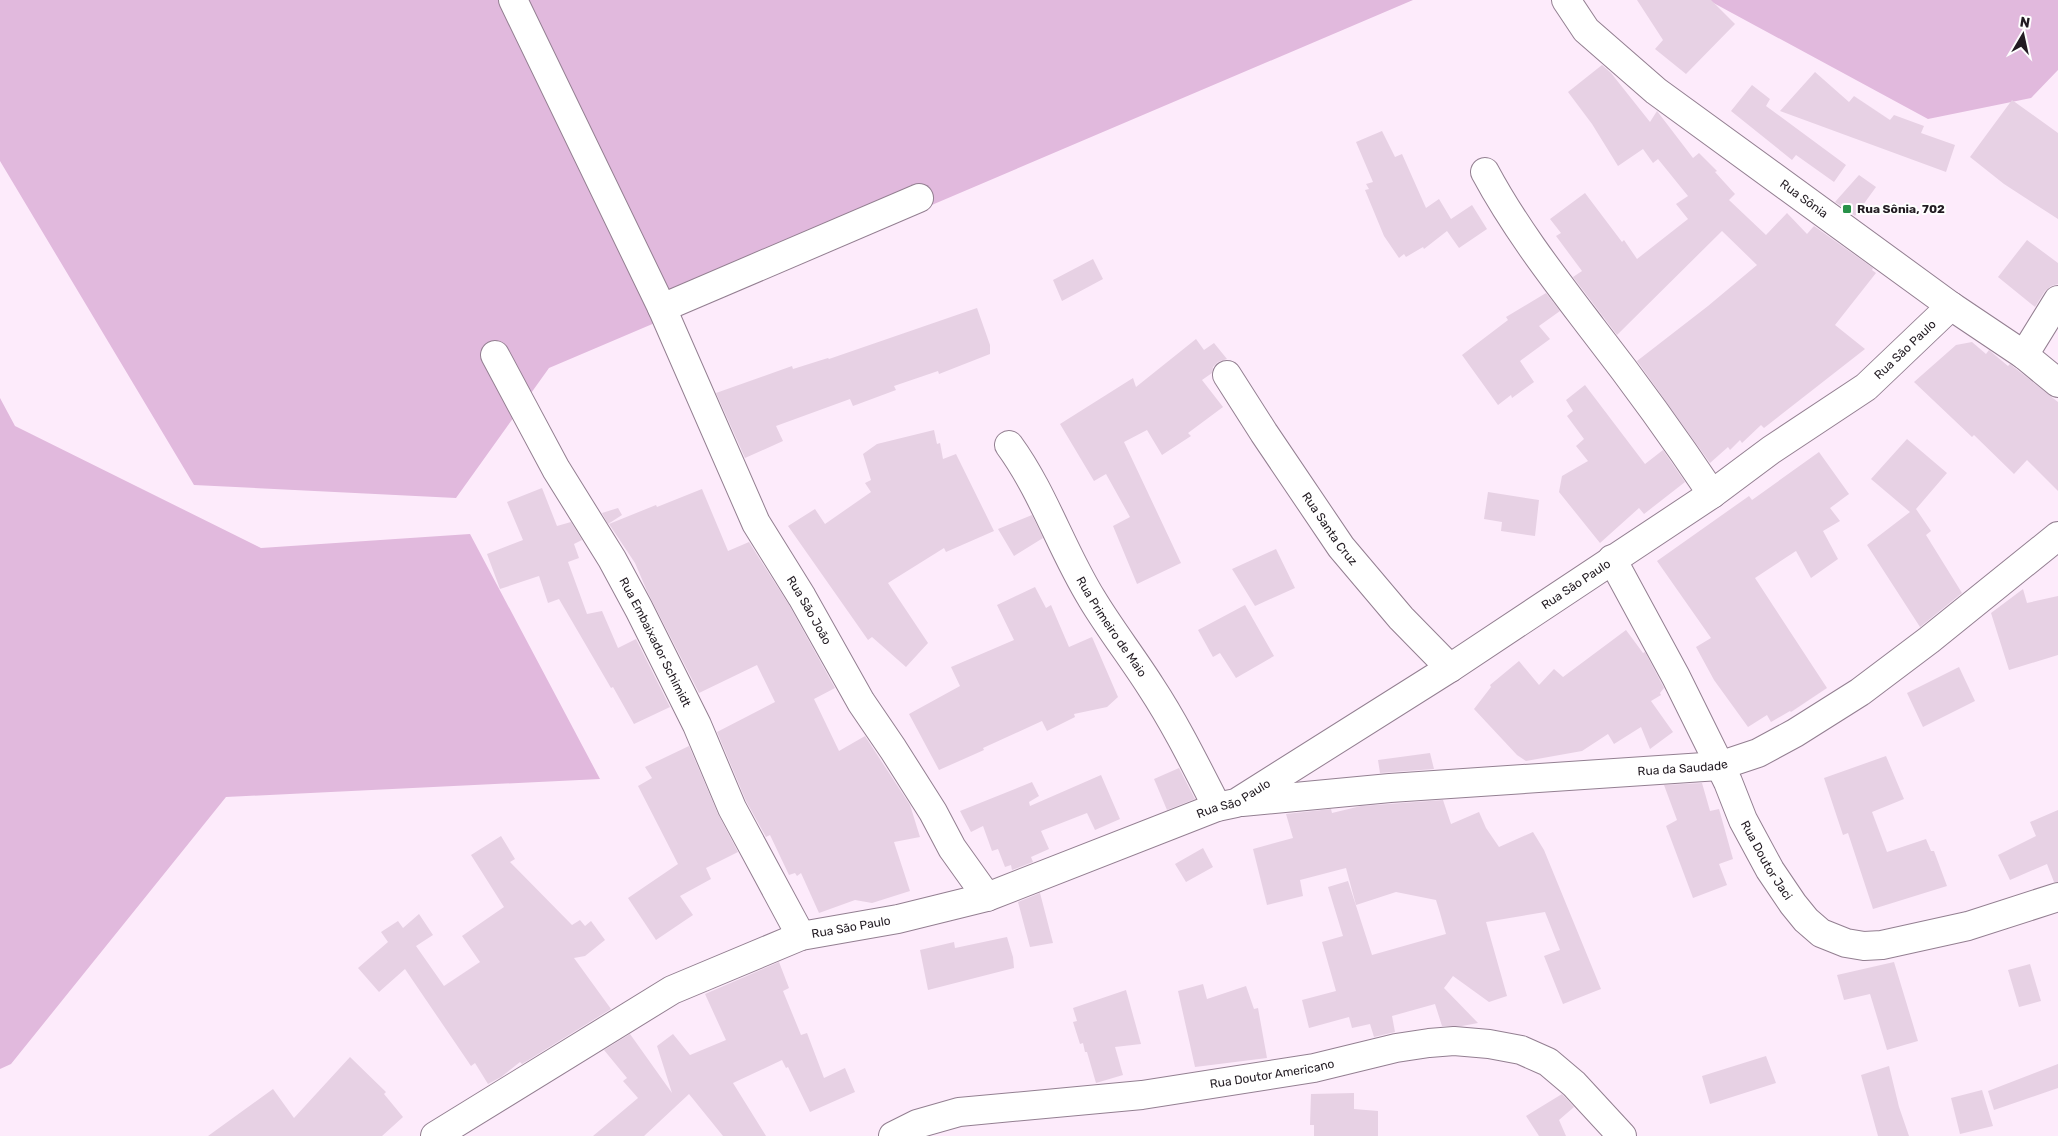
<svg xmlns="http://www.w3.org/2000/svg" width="2058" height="1136" viewBox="0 0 2058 1136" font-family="Rubik,sans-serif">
<rect width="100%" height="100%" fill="#fdebfb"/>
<path fill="#e1b9dd" d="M 0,0 L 1413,0 L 549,368 L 456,498 L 194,485 L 0,161 Z
M 1708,0 L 2058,0 L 2058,70 L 2031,98 L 1928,119 Z
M 0,398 L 15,426 L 261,548 L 470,534 L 600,779 L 226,797 L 11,1064 L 0,1069 Z"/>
<path fill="#e7d1e4" d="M 1637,0 L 1711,0 L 1735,24 L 1686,74 L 1655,49 L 1663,40 Z
M 1602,65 L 1611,73 L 1650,122 L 1657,111 L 1693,158 L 1699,153 L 1717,171 L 1715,172 L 1735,194 L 1729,200 L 1766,235 L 1787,213 L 1807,234 L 1814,226 L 1873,268 L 1872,270 L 1876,273 L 1835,325 L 1865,349 L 1764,428 L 1761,425 L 1742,443 L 1740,440 L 1730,450 L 1728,447 L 1710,463 L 1637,361 L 1708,306 L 1757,265 L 1722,231 L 1617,335 L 1573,277 L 1582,271 L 1556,236 L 1561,233 L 1550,219 L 1585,193 L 1622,242 L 1624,240 L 1637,259 L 1688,219 L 1676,204 L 1688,196 L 1658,159 L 1653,163 L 1643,149 L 1618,166 L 1592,124 L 1568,92 Z
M 1815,72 L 1849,102 L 1854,96 L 1890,120 L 1894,115 L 1924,126 L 1921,133 L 1955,145 L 1946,172 L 1780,111 Z
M 1752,85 L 1770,99 L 1766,106 L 1846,165 L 1834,182 L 1796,155 L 1792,160 L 1731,111 Z
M 2012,100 L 2058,133 L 2058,219 L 2004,184 L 1970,157 Z
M 1382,131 L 1395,157 L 1402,154 L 1426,208 L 1439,199 L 1451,219 L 1472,205 L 1487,229 L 1459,248 L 1447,231 L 1424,249 L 1423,247 L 1406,257 L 1404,254 L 1399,258 L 1384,236 L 1365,190 L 1369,189 L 1366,184 L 1373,182 L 1356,142 Z
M 1859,175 L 1876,187 L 1855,216 L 1835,202 Z
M 2027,240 L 2058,263 L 2058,284 L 2051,286 L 2045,291 L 2035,307 L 1998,277 Z
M 1093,259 L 1103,279 L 1062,301 L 1053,280 Z
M 1546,293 L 1560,311 L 1539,326 L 1550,339 L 1520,361 L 1534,382 L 1512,398 L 1511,395 L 1498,405 L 1462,355 L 1508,320 L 1506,317 Z
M 977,308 L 990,345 L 990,354 L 939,374 L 938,371 L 894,386 L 896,390 L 853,406 L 850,399 L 776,426 L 783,441 L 745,458 L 716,393 L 792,366 L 793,369 L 828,358 L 829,359 Z
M 1196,339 L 1204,350 L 1214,343 L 1227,359 L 1218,362 L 1213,367 L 1212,373 L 1202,380 L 1223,407 L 1188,433 L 1191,436 L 1162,455 L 1147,430 L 1124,442 L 1181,563 L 1137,584 L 1113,526 L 1130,517 L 1106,474 L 1094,481 L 1060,424 L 1133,378 L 1136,387 Z
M 1972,342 L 1986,354 L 1989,350 L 2008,366 L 2010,364 L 2015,368 L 2058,402 L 2058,491 L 2027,460 L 2014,474 L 1974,435 L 1972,437 L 1914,382 L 1956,345 Z
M 1585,385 L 1645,464 L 1663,450 L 1685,482 L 1644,514 L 1639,508 L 1600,543 L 1559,492 L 1562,476 L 1588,461 L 1576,446 L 1584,439 L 1567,416 L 1573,411 L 1566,400 Z
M 934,430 L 937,444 L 940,443 L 943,459 L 956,454 L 994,531 L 946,552 L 944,548 L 888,583 L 928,643 L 906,667 L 872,637 L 868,640 L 788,526 L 815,509 L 825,524 L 871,492 L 865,483 L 871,480 L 863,454 L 877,444 Z
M 1907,439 L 1947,473 L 1916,509 L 1931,531 L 1926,535 L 1962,593 L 1920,627 L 1867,545 L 1910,512 L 1871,479 Z
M 1819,452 L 1849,494 L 1830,508 L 1840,521 L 1823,531 L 1838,559 L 1811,578 L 1796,551 L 1755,578 L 1827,688 L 1791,712 L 1790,711 L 1771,722 L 1767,715 L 1748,727 L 1714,680 L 1696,647 L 1711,638 L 1657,561 L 1749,496 L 1752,500 Z
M 542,488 L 557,526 L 571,522 L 582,540 L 574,544 L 579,558 L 568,562 L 587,614 L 602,611 L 618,648 L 636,639 L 670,707 L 634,724 L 613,687 L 611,688 L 559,599 L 548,603 L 539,576 L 500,589 L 487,554 L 523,540 L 507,502 Z
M 702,489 L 728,551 L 749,542 L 789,605 L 835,688 L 814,699 L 839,751 L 865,736 L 910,805 L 920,837 L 894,842 L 910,891 L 872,903 L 855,900 L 819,913 L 801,873 L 797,876 L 795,873 L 789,875 L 770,835 L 766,837 L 746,801 L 717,732 L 775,702 L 757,665 L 699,693 L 647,591 L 635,563 L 609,524 L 656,505 L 657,507 Z
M 1488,492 L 1539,500 L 1535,536 L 1501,531 L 1502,522 L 1484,519 Z
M 618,508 L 622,515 L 608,524 L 602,513 Z
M 1032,515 L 1043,538 L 1014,556 L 998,529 Z
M 1276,549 L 1295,588 L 1255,606 L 1232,569 Z
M 1035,587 L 1046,608 L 1051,605 L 1069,647 L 1092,637 L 1118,697 L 1107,707 L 1074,714 L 1075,717 L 1047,731 L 1042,721 L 983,748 L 984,750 L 939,770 L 909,714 L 960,686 L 951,667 L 1014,640 L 997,605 Z
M 2023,589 L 2027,603 L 2058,596 L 2058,655 L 2009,670 L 1991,613 Z
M 1245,605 L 1274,656 L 1236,678 L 1220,653 L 1213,657 L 1198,630 Z
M 1626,630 L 1643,653 L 1645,652 L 1664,688 L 1660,693 L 1661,695 L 1651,701 L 1673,732 L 1650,749 L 1641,727 L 1614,744 L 1608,734 L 1582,751 L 1526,761 L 1517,755 L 1474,709 L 1491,687 L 1490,685 L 1519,661 L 1539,685 L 1554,669 L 1563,677 Z
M 1959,667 L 1975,701 L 1923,727 L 1907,693 Z
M 689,746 L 718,814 L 738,852 L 706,868 L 711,879 L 680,896 L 693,915 L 656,940 L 628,898 L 678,864 L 638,786 L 652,778 L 645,767 Z
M 1430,753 L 1434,769 L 1380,773 L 1378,760 Z
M 1886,756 L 1904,799 L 1872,812 L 1887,852 L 1926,839 L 1931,851 L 1934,851 L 1947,886 L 1873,909 L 1848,833 L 1843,835 L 1824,778 Z
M 1179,768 L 1195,799 L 1167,810 L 1154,779 Z
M 1101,775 L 1120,819 L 1095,830 L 1087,813 L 1041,831 L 1049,849 L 1031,857 L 1033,862 L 1012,870 L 1011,865 L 1005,867 L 998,849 L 992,851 L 983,826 L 971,832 L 960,811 L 1032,782 L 1039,796 L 1029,802 L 1030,806 Z
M 1702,783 L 1710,811 L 1719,809 L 1733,859 L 1719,864 L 1727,885 L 1693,898 L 1666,826 L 1677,820 L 1664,785 Z
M 1443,800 L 1451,824 L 1479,812 L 1486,828 L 1499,847 L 1533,832 L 1544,850 L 1601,989 L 1563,1004 L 1544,956 L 1560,950 L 1545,912 L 1486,922 L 1507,996 L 1489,1002 L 1453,976 L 1444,988 L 1478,1023 L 1462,1026 L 1442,1026 L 1435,1004 L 1392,1016 L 1395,1032 L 1374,1037 L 1370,1024 L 1352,1028 L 1349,1017 L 1309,1028 L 1302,1000 L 1336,991 L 1322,942 L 1343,936 L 1328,887 L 1348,881 L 1372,955 L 1446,934 L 1440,913 L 1436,900 L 1396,892 L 1356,905 L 1346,868 L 1300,880 L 1303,896 L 1267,905 L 1253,849 L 1293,838 L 1286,814 L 1331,809 L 1332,813 L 1361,806 Z
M 2058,810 L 2058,882 L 2054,882 L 2047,864 L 2010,880 L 1998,855 L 2036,836 L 2030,822 Z
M 501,836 L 515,859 L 510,862 L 572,925 L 580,920 L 585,926 L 591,921 L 605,940 L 585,956 L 574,958 L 611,1009 L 522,1064 L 520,1062 L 501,1077 L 488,1084 L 475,1063 L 471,1066 L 405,969 L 379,992 L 358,968 L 388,942 L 381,932 L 398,921 L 403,928 L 419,914 L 433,935 L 416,946 L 444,986 L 480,962 L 462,936 L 504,907 L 471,855 Z
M 1203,848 L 1213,867 L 1186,882 L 1175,864 Z
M 1040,893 L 1053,943 L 1030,947 L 1018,902 Z
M 1007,937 L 1013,957 L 1014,968 L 928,990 L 920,950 L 954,942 L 955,948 Z
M 779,962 L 789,988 L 783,991 L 801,1035 L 807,1033 L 824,1078 L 845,1068 L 855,1092 L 810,1112 L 788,1067 L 786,1068 L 782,1060 L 733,1083 L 766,1136 L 723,1136 L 689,1094 L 644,1136 L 593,1136 L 638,1098 L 623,1081 L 627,1078 L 604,1050 L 630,1034 L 672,1093 L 657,1046 L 673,1034 L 690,1055 L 726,1040 L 705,994 Z
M 1894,962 L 1918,1041 L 1887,1050 L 1870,994 L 1844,1000 L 1837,975 Z
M 2030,964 L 2041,1001 L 2019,1007 L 2008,970 Z
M 1203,984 L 1207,999 L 1246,986 L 1254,1009 L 1258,1008 L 1267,1058 L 1195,1067 L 1178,991 Z
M 1126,990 L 1141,1044 L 1115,1047 L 1123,1075 L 1096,1083 L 1087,1052 L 1085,1052 L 1083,1043 L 1080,1044 L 1073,1022 L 1077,1021 L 1073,1008 Z
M 1766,1056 L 1776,1083 L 1710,1104 L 1702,1076 Z
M 350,1057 L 386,1092 L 384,1094 L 403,1117 L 382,1136 L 208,1136 L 273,1089 L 294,1118 Z
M 2058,1064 L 2058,1088 L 1994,1110 L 1988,1091 Z
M 1889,1066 L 1899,1107 L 1909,1136 L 1878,1136 L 1861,1075 Z
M 1982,1090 L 1993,1126 L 1960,1134 L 1951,1098 Z
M 1354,1093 L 1354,1109 L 1378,1111 L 1378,1136 L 1314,1136 L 1314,1125 L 1310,1125 L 1311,1094 Z
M 1562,1094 L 1574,1107 L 1559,1120 L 1566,1136 L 1539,1136 L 1526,1116 Z"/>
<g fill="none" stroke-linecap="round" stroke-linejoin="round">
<g stroke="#937f91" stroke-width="30">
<g id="minor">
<path id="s1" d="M 513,0 L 662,308 L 756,523 L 802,597 L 861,702 L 893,749 L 933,812 L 952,848 L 987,897"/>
<path id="s2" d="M 1566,0 L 1586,30 L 1656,91 L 1951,306 L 2024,355 L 2058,383"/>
<path d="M 1485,172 C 1515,228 1554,278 1592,328 C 1634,382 1674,437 1712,494"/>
<path d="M 662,308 L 919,198"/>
<path id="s3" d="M 495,355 L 556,469 L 612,559 L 639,609 L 697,725 L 732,808 L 801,936"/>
<path d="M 2024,355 L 2058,300"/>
<path id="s4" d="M 1227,375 L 1264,433 L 1341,547 L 1401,618 L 1450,668"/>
<path id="s5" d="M 1009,445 C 1044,493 1061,549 1092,599 C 1110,629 1132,657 1151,687 C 1176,725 1196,766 1217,807"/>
<path id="s6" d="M 1612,559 L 1676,677 L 1728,782 L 1743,820 L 1770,870 L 1793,904 L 1806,920 L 1821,933 L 1846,943 L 1864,946 L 1882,945 L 1968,926 L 2058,897"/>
<path id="s7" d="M 1242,802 L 1390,788 L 1719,766 L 1758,753 L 1795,733 L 1860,692 L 1929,640 L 2058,536"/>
<path id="s8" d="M 435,1136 L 672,990 L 801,936 L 898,919 L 987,897 L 1217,807 L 1236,803 L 1450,668 L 1712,494 L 1771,450 L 1866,387 L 1951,306"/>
<path id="s9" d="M 893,1136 L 917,1124 L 959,1112 L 1142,1095 L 1314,1068 L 1396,1048 L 1429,1043 L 1454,1041 L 1489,1044 L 1521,1050 L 1548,1062 L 1574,1084 L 1622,1136"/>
</g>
</g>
<use href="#minor" stroke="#fff" stroke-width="28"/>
</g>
<rect fill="#279148" stroke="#fefefe" stroke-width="2" x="1842" y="204" width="10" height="10" rx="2.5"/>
<g text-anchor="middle" stroke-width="4" stroke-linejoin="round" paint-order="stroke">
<g font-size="12" fill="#221b22" stroke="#fefefe">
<text dy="4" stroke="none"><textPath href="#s2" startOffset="312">Rua Sônia</textPath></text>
<text dy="4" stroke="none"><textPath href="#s8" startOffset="1684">Rua São Paulo</textPath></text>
<text dy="4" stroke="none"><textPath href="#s4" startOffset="185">Rua Santa Cruz</textPath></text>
<text dy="4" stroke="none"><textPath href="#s8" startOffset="1279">Rua São Paulo</textPath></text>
<text dy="4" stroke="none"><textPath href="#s1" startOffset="679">Rua São João</textPath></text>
<text dy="4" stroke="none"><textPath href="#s5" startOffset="209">Rua Primeiro de Maio</textPath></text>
<text dy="4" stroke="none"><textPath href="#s3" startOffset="329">Rua Embaixador Schimidt</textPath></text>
<text dy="4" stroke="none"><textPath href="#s7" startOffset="442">Rua da Saudade</textPath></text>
<text dy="4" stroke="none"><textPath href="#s8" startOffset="874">Rua São Paulo</textPath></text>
<text dy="4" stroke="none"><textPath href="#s6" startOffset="339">Rua Doutor Jaci</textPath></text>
<text dy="4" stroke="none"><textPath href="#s8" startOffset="469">Rua São Paulo</textPath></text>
<text dy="4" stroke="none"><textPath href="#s9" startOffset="386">Rua Doutor Americano</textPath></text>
</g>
<g font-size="12" font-weight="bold" fill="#221b22" stroke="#fefefe" text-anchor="start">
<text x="1857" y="213">Rua Sônia, 702</text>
</g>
</g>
<g transform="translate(2023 35) rotate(9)" stroke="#fefefe" stroke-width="4" paint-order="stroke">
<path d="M0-4L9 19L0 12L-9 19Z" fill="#221b22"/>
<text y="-8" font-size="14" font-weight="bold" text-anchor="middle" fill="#221b22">N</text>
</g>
</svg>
